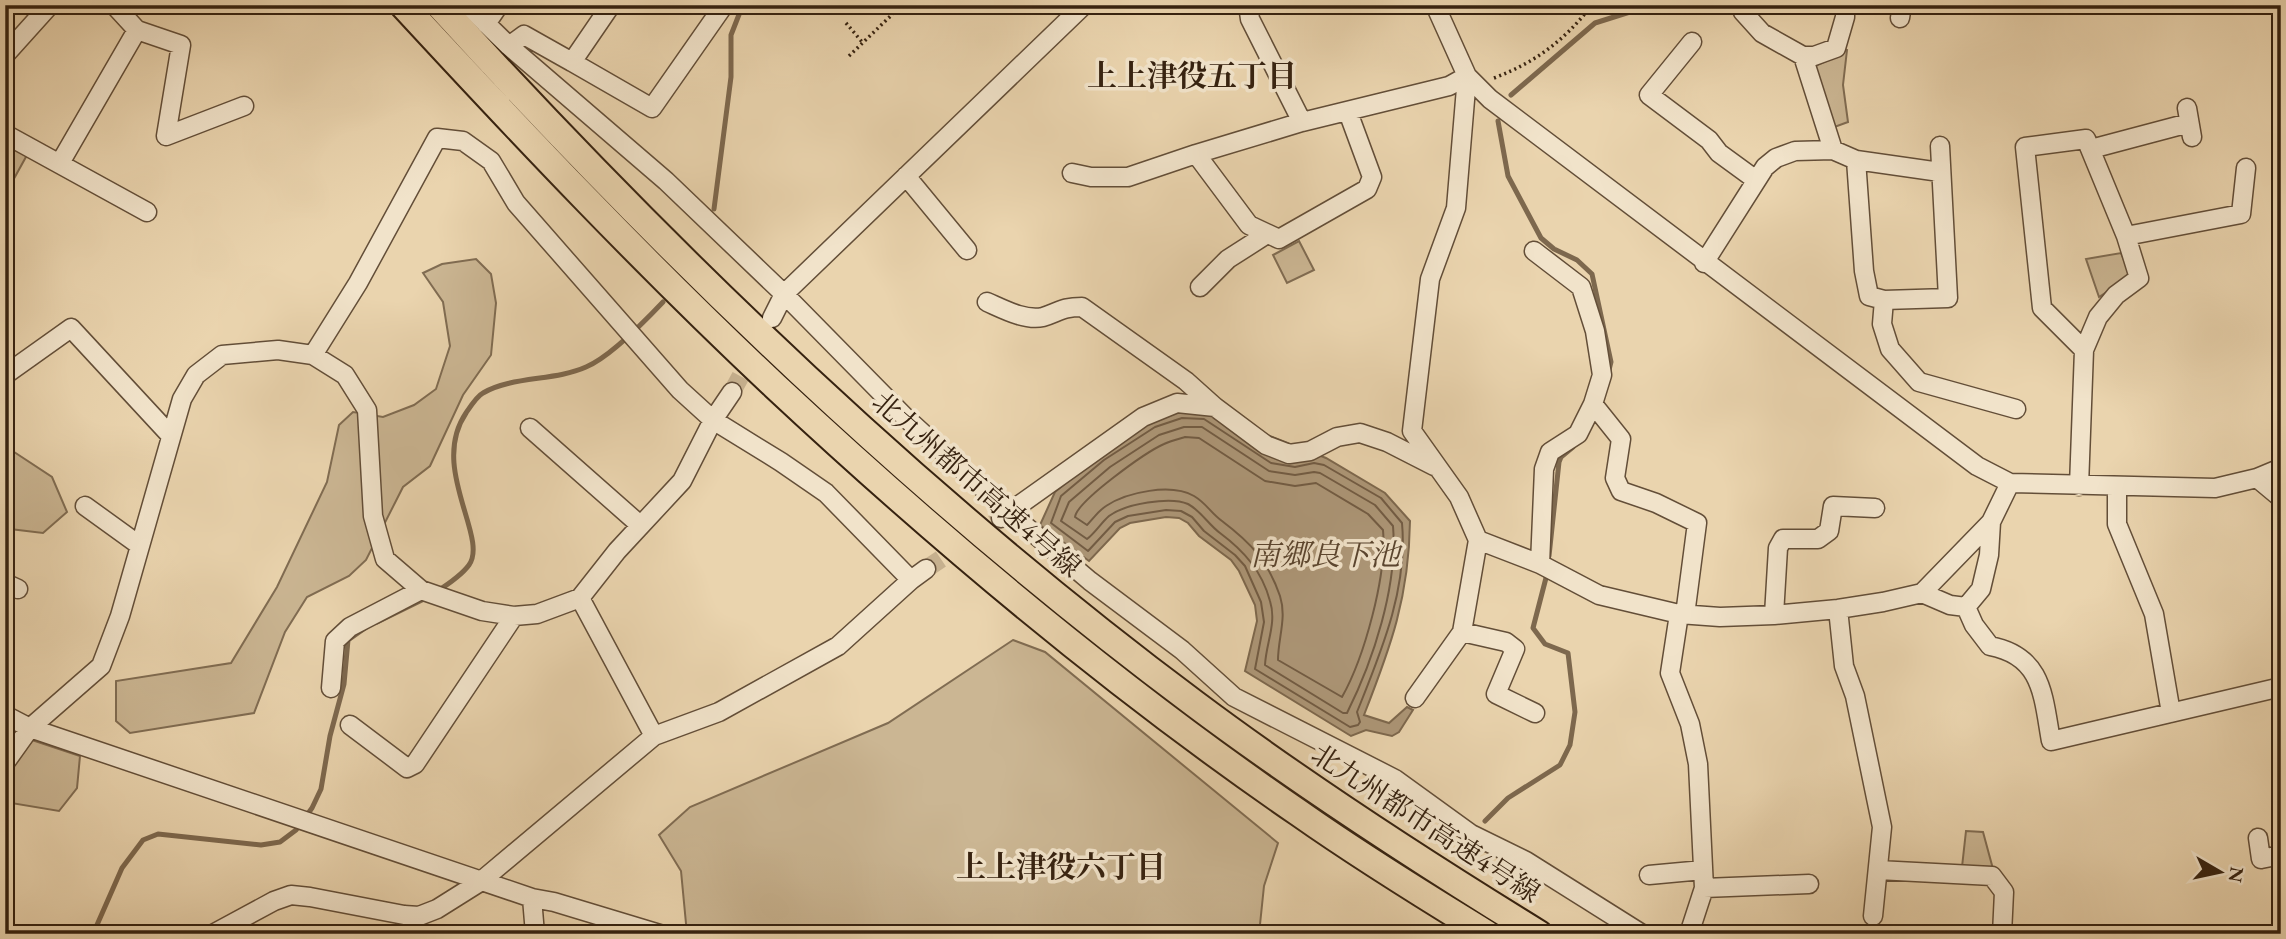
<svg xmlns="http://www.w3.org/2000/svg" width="2286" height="939" viewBox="0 0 2286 939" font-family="'EB Garamond','Noto Serif JP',serif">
<rect width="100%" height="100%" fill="#ead4ae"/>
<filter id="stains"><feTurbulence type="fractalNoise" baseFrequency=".00286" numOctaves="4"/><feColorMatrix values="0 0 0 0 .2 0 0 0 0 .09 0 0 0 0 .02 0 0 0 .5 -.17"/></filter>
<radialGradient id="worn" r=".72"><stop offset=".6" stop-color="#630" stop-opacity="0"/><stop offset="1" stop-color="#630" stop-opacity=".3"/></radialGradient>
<path fill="#cbb693" stroke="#806c52" stroke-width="2" d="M 1840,48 L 1847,50 L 1843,85 L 1848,122 L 1829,129 L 1813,67 L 1837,56 Z
M 5,142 L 27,155 L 11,184 L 5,180 Z
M 1299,241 L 1314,270 L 1287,283 L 1273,255 Z
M 2121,253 L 2131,276 L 2099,297 L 2086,259 Z
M 476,259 L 491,274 L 496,303 L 491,355 L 463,395 L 430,466 L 403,487 L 366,560 L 349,576 L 307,597 L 285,632 L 254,713 L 130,733 L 116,721 L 116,681 L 231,663 L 277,587 L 327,482 L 339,425 L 353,412 L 383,417 L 414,405 L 436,389 L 450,346 L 443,302 L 423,273 L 442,264 Z
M 5,446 L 52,477 L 67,512 L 43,533 L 10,529 L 5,525 Z
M 1013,640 L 1045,652 L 1278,843 L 1264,886 L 1259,934 L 687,934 L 681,871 L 659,835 L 690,807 L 888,723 Z
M 5,731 L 80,756 L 77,788 L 59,811 L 5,802 Z
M 1966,831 L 1983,832 L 1993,869 L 1962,867 Z"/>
<path fill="#ad9778" stroke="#7d684e" stroke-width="2" d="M 1181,411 L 1206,411 L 1326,458 L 1385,493 L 1410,521 C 1409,597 1391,646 1364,715 L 1389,723 L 1407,707 L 1413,710 L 1399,732 L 1392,736 L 1366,730 L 1351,736 L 1245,671 L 1257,621 L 1255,605 L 1239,571 L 1231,560 L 1199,536 L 1188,523 L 1179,518 L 1166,517 L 1130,523 L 1120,528 L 1089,561 L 1040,525 L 1055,492 L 1100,455 L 1152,420 Z"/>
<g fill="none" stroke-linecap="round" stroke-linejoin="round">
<path stroke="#725c44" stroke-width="2" d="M 1182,418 L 1204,419 L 1271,463 L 1295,467 L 1314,463 L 1324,465 L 1381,498 L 1402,523 C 1408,589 1381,652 1357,712 L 1360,722 L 1358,725 L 1350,727 L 1255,669 L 1264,622 L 1261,602 L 1245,566 L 1235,555 L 1204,531 L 1192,517 L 1181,511 L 1166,510 L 1128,516 L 1115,522 L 1088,551 L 1051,523 L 1061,496 L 1104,460 L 1155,427 Z
M 1184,427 L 1202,427 L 1269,471 L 1295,475 L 1314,472 L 1320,473 L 1375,505 L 1393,526 C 1398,586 1373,661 1347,713 L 1343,713 L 1265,665 C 1266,643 1277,623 1270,601 C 1262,571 1244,551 1220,533 C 1208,524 1201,511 1188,504 C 1170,496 1125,504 1109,516 C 1101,523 1095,533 1087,539 L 1061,521 L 1069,502 L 1110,467 L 1159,435 Z
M 1185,437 L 1199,438 L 1265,481 L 1295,486 L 1316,483 L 1368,514 L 1383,530 C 1387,576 1364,658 1342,697 L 1278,660 C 1278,638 1287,618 1280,596 C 1268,561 1251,543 1222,521 C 1211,513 1206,503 1194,496 C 1171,483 1127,492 1106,506 C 1098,511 1093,519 1087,525 L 1075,517 C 1077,501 1146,452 1164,444 C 1170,441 1178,439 1185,437 Z"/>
<path stroke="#7d684e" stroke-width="5" d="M 1511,95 L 1595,23 L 1652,5
M 1498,121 L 1508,176 L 1541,238 L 1554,249 L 1577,260 L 1592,274 L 1611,362 L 1608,374
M 714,209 L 731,77 L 731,35 L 740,12 L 746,5
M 1549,556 L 1559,462 L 1561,457 L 1573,447
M 436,592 C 447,585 461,576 469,565 C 489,537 429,468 466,413 C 470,407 477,396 483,393 C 512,376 555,381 586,367 C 610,357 645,321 663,302
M 377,622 L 428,597
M 1485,821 L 1508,798 L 1560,765 L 1570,745 L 1575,712 L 1568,653 L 1545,644 L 1533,628 L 1547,574
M 93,934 L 122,868 L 143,840 L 158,834 L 261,845 L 280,842 L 296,830 L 312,808 L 321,789 L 330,736 L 344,684 L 348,640 L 365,628"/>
<path stroke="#c6b08e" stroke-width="18" stroke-dasharray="18 9" stroke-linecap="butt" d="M 732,392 L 767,327
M 926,569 L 1000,519"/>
<g stroke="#634e38" stroke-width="21">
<path id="minor" d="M 114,5 L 137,30 L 181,45 L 166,136 L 244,106
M 467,5 L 509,46 L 666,181 L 784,294 L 906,418 L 1010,513 L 1090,581 L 1182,650 L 1234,697 L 1395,779 L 1471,834 L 1526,861 L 1642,934
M 611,5 L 572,62 L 652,108 L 724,5
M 1248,5 L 1250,19 L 1302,122
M 1435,5 L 1467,76 L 1490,99 L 1977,466 L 2010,483 L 2215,488 L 2257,478 L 2281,468
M 1741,5 L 1743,12 L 1762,33 L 1803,56 L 1814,56 L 1836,48 L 1845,17 L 1845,5
M 1900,18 L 1902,5
M 486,24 L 499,5
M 1692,42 L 1649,95 L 1709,140 L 1719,153 L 1756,180
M 509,46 L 524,35 L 572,62
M 5,55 L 50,5
M 1803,56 L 1833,150
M 1467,76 L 1456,208 L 1430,279 L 1412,431 L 1459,497 L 1478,540 L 1540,564 L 1599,595 L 1679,614 L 1720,617 L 1774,615 L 1838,609 L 1883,602 L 1922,593 L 1991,522 L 2010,483
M 2187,108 L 2192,137
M 1348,112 L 1372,177 L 1367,189 L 1279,239 L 1249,225 L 1196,154 L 1302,122 L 1449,86 L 1467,76
M 5,134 L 147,212
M 2091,149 L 2189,123
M 1856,160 L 1864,271 L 1869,296 L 1884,300 L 1948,298 L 1940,146
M 60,163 L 137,30
M 1072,173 L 1091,177 L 1128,177 L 1196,154
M 906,176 L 967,250
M 1534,251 L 1581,287 L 1595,331 L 1602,375 L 1593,404 L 1578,434 L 1550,452 L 1544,469 L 1540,564
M 1704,263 L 1765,167 L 1776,158 L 1795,151 L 1833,150 L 1856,160 L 1940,172
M 1200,287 L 1228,259 L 1267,234
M 1884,300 L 1882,324 L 1890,349 L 1919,382 L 2016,409
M 987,302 C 1003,309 1025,321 1043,317 C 1059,312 1062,307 1082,307 L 1186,381 L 1215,407
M 772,318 L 784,294 L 1084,5
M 2084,350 L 2042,308 L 2025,147 L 2086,139 L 2126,236
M 313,355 L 358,283 L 437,138 L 463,141 L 491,161 L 516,203 L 680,390 L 713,420 L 781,462 L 826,493 L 911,580
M 5,375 L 71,328 L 171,436
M 1593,404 L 1621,439 L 1615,478 L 1621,491 L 1656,503 L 1697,523 L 1685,615
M 530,428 L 640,525
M 2257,478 L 2281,498
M 2079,486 L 2084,350 L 2098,317 L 2116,295 L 2139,278 L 2126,236 L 2241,214 L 2246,168
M 2117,486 L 2117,524 L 2154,614 L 2171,713
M 85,506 L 139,545
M 1001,518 L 1143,417 L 1177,403 L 1215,407 L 1266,445 L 1289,454 L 1310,451 L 1337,437 L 1360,433 L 1387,442 L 1434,466
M 5,583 L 18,589
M 1922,593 L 1950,605 L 1966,607 L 1981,589 L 1989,555 L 1991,522
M 580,598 L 654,736
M 1966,607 L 1974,625 L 1990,646 C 2043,656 2043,696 2051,741 L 2281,687
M 1838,609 L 1844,666 L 1855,696 L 1882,827 L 1873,916
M 1679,614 L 1670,673 L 1690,724 L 1698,764 L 1704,888 L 1689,934
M 1774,615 L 1778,548 L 1783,539 L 1818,539 L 1829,531 L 1833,506 L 1875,508
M 1462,632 L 1506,642 L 1515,649 L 1496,694 L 1535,713
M 331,688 L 335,641 L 350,627 L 421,590
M 1415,698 L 1462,632 L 1478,540
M 5,715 L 30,728 L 532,898 L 535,934
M 350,725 L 407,768 L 415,764 L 514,616
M 5,763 L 30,728 L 101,666 L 120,616 L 182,399 L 196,375 L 222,355 L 278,350 L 313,355 L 345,375 L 367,410 L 373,516 L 385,559 L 421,590 L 482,611 L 514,616 L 537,614 L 580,598 L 617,551 L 682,481 L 713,420 L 732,392
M 2258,838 L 2261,859 L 2281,855
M 1878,870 L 1992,876 L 2004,892 L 2002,934
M 1649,875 L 1703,870
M 1704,888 L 1809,884
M 532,898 L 554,902 L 660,934
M 213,934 L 274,901 L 291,895 L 310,897 L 404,915 L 419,916 L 437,909 L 480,882 L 654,736 L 719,712 L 838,646 L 911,580 L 926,569"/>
</g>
<g stroke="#362210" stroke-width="30">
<path id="highway" d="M 403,5 C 523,135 646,265 775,386 C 939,539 1114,686 1299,813 C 1360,856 1423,895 1487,934
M 439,5 C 670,258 920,499 1195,704 C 1306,787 1422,862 1539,934"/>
</g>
<path stroke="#362210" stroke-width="3.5" stroke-dasharray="2 3.5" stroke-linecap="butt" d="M 846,23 L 863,43
M 849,56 L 902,5
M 1494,78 C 1536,62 1564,41 1592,5"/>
<use href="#minor" stroke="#f1e3ca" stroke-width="18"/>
<use href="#highway" stroke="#ead4ae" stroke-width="26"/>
</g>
<g text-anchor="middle" stroke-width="7" stroke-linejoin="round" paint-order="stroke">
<g font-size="28" fill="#362210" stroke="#f1e3ca">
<text transform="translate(977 484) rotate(41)" y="10">北九州都市高速4号線</text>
<text transform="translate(1426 823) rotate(33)" y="10">北九州都市高速4号線</text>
</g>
<g font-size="30" font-weight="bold" fill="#362210" stroke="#f1e3ca">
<text x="1192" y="86">上上津役五丁目</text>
<text x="1061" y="877">上上津役六丁目</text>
</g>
<g font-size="30" font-style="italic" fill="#5a452f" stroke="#f1e3ca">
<text x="1325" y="565">南郷良下池</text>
</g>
</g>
<rect width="2286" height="939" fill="none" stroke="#ead4ae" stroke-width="28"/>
<rect x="7" y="7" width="2272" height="925" fill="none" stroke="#362210" stroke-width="3.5"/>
<rect x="14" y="14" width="2258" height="911" fill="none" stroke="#362210" stroke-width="2"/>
<g transform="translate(2220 872) rotate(99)" stroke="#f1e3ca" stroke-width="5" paint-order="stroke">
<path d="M0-5L12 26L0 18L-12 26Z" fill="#362210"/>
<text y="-10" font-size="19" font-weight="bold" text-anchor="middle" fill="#362210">N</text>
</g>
<rect width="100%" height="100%" filter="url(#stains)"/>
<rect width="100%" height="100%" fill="url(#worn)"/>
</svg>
